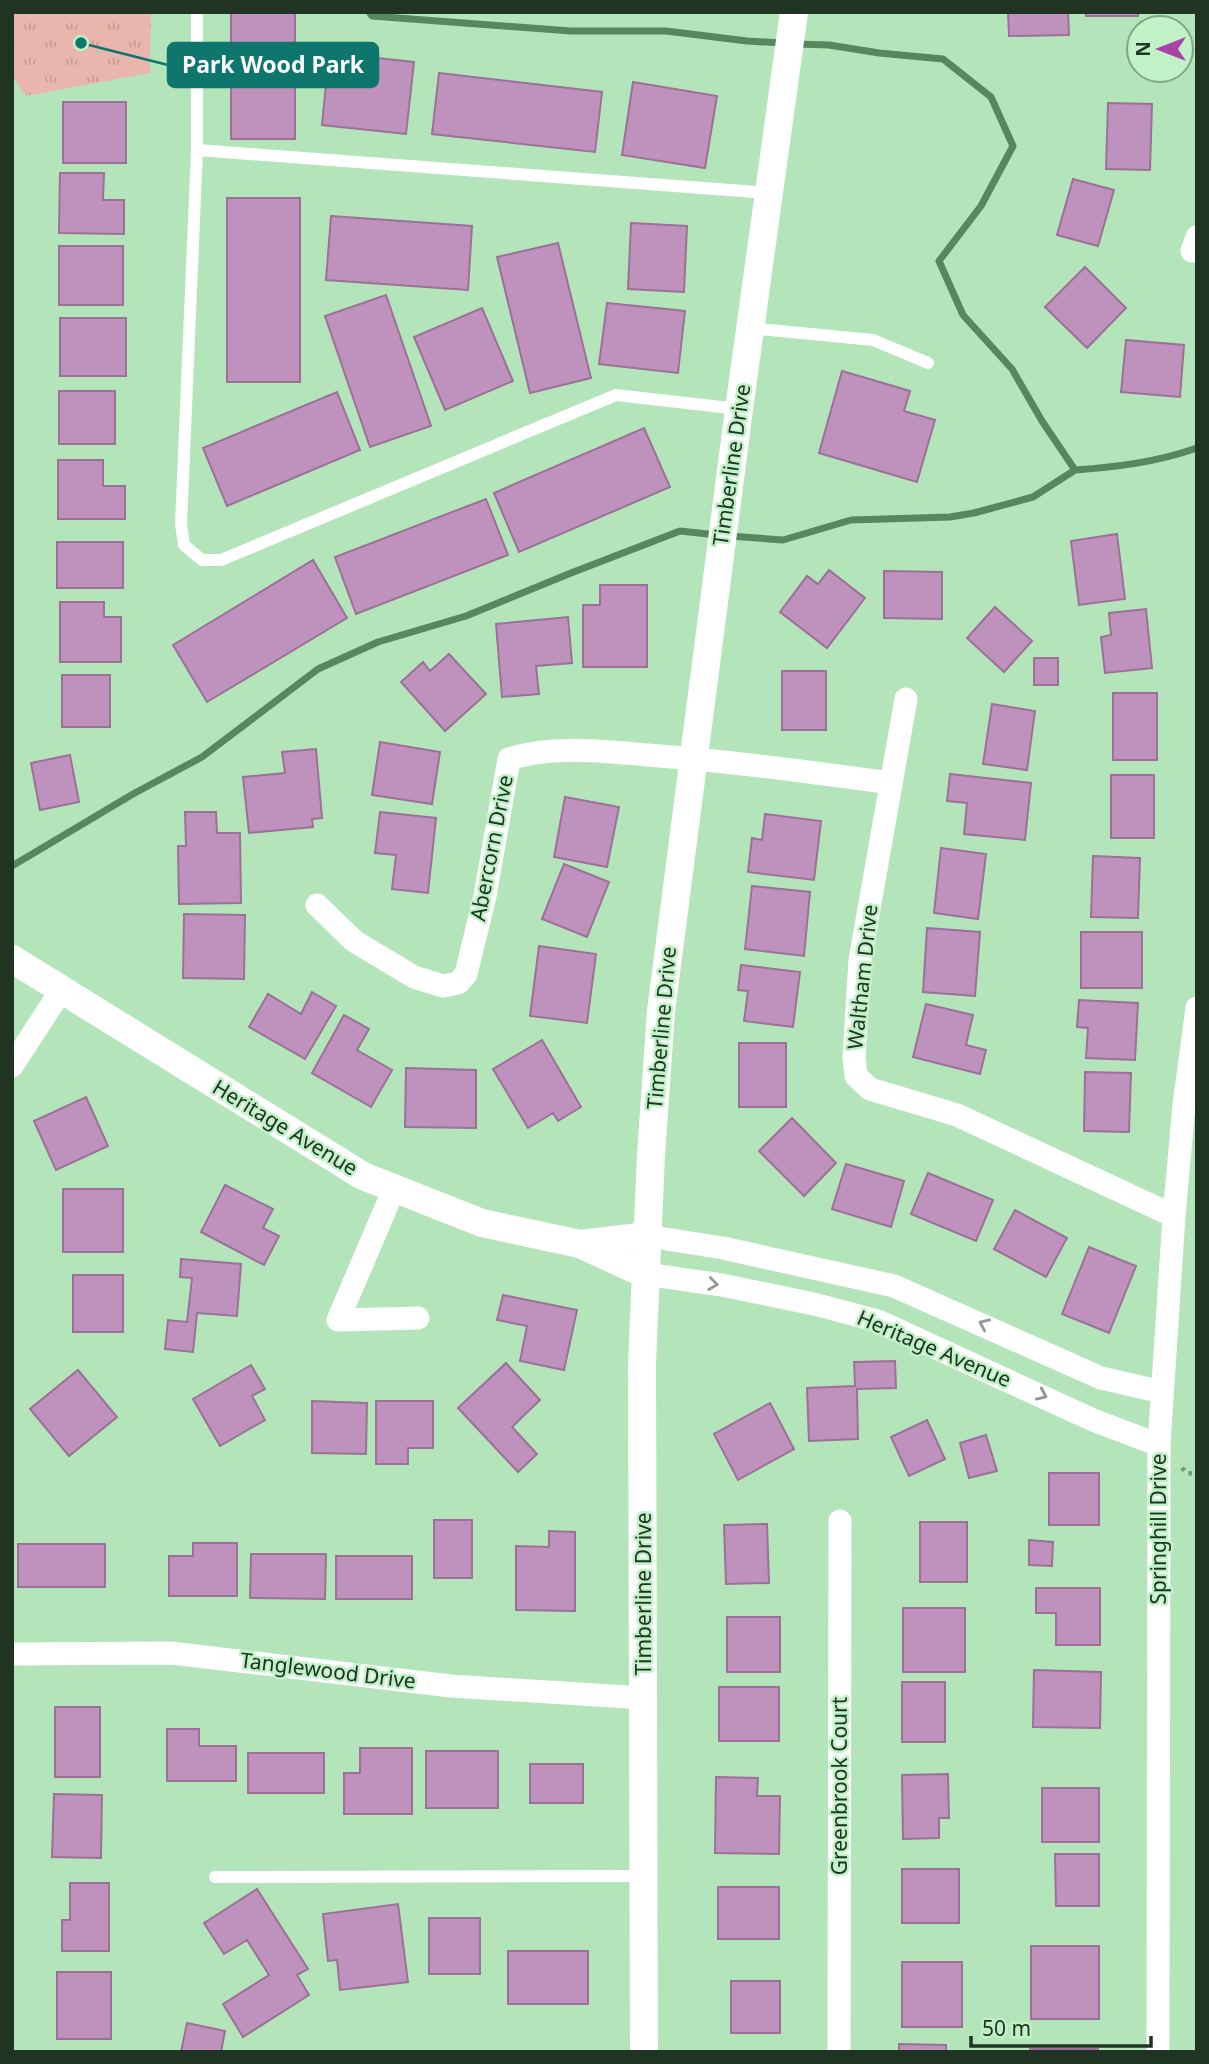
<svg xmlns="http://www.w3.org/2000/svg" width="1209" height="2064" viewBox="0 0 1209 2064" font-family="'Noto Sans',sans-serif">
<defs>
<pattern id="grass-tufts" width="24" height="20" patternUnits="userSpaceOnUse" patternTransform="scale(1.75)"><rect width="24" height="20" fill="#e9b6ae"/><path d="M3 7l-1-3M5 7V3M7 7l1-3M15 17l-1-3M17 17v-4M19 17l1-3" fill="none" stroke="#c89d95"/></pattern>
</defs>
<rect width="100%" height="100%" fill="#b4e5ba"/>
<path fill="url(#grass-tufts)" d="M 12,12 L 151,12 L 150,73 L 26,96 L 12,76 Z"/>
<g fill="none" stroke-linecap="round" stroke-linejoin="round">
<path stroke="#56875d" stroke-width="7" d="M 369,12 L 372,16 L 571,31 L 666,31 L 747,41 L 783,43
M 795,44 L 829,45 L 879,53 L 943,59 L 991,97 L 1013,146 L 981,206 L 939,261 L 963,315 L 1012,369 L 1042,421 L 1075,470 C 1117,467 1157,462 1197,448
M 729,536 L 783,540 L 851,520 L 950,517 L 974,513 L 1033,497 L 1075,470
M 12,866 L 133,794 L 202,757 L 318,669 L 378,642 L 466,616 L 571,573 L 680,531 L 717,535"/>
</g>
<path fill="#be92bc" stroke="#9b7198" stroke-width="2" d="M 231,12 L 295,12 L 295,139 L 231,139 Z
M 1008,12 L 1068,12 L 1069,35 L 1009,36 Z
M 1086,12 L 1138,12 L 1138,16 L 1086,16 Z
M 329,53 L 414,62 L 406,134 L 322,125 Z
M 439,73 L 602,92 L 595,152 L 432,134 Z
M 633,82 L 717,96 L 705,168 L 622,155 Z
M 63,102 L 126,102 L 126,163 L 63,163 Z
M 1108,103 L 1152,104 L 1150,170 L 1106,169 Z
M 60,173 L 104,173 L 103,200 L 124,200 L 124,234 L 59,233 Z
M 1073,179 L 1114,190 L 1098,246 L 1057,235 Z
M 227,198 L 300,198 L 300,382 L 227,382 Z
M 331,216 L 472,226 L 468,290 L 326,280 Z
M 631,223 L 687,226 L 684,292 L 628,289 Z
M 558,243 L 591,378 L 530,393 L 497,257 Z
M 59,246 L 123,246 L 123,305 L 59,305 Z
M 1085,267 L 1126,308 L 1087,348 L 1045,307 Z
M 386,295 L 431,426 L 370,447 L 325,316 Z
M 607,303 L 685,311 L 678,373 L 599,364 Z
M 482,308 L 513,381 L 445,410 L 414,337 Z
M 60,318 L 126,318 L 126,376 L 60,376 Z
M 1126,340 L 1184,345 L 1180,397 L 1121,392 Z
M 842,371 L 910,391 L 904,411 L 935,420 L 917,482 L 819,453 Z
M 59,391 L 115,391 L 115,444 L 59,444 Z
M 337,392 L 360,450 L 227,506 L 203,448 Z
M 644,428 L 670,487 L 519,552 L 494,493 Z
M 58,460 L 103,460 L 103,486 L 125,486 L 125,519 L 58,519 Z
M 486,499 L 508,555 L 356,614 L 335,557 Z
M 1117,534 L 1125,599 L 1079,605 L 1071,541 Z
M 57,542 L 123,542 L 123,588 L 57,588 Z
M 313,560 L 347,618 L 207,702 L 173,645 Z
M 829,570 L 865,598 L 827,648 L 780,612 L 807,576 L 818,584 Z
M 884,571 L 942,572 L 942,619 L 884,618 Z
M 600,585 L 647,585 L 647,667 L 583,667 L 583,605 L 600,605 Z
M 60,602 L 104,602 L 104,617 L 121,617 L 121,662 L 60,662 Z
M 995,607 L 1032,641 L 1004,672 L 967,638 Z
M 1146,609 L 1152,668 L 1105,673 L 1101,637 L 1111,635 L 1109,613 Z
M 568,617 L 572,663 L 536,666 L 539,694 L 502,697 L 496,624 Z
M 449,654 L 486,694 L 445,731 L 401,682 L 423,662 L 430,671 Z
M 1034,658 L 1058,658 L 1058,685 L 1034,685 Z
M 782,671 L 826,671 L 826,730 L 782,730 Z
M 62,675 L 110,675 L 110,727 L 62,727 Z
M 1113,693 L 1157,693 L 1157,760 L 1113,760 Z
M 992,704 L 1035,711 L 1027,770 L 983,764 Z
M 380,742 L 440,752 L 432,804 L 372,795 Z
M 316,749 L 322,818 L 312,819 L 313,827 L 249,833 L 243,777 L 285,773 L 282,752 Z
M 70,755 L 79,802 L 40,810 L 31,763 Z
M 950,774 L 1031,783 L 1025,840 L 964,834 L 967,803 L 947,801 Z
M 1111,775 L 1154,775 L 1154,838 L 1111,838 Z
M 565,797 L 619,807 L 607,867 L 554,857 Z
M 185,812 L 216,812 L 217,833 L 240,833 L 241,903 L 179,904 L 178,846 L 186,846 Z
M 380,812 L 436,818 L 428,893 L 392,889 L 396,855 L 375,853 Z
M 765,814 L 821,821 L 814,880 L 748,872 L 752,838 L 762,840 Z
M 941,848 L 986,854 L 978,919 L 934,913 Z
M 1093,856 L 1140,858 L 1138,918 L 1091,917 Z
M 564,864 L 609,882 L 587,937 L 542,919 Z
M 752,886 L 810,892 L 804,956 L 745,949 Z
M 184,914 L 245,915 L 244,979 L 183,978 Z
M 927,928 L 980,932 L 975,996 L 923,992 Z
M 1081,932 L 1142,932 L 1142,988 L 1081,988 Z
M 539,946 L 596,954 L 587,1023 L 530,1016 Z
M 741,965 L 800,972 L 793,1027 L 744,1021 L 748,991 L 738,990 Z
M 312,992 L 336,1006 L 305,1059 L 249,1027 L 268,994 L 301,1014 Z
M 1079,1000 L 1138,1003 L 1135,1060 L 1086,1058 L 1088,1028 L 1077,1027 Z
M 926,1004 L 973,1015 L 966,1045 L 986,1050 L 980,1074 L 913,1057 Z
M 344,1015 L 369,1029 L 357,1050 L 392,1070 L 371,1107 L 312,1073 Z
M 542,1040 L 581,1107 L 558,1121 L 553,1113 L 528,1128 L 493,1069 Z
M 739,1043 L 786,1043 L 786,1107 L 739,1107 Z
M 406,1068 L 476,1070 L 476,1128 L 405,1127 Z
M 1085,1072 L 1131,1073 L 1129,1132 L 1084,1131 Z
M 86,1097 L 108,1146 L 56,1170 L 34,1121 Z
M 792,1118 L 836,1163 L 804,1196 L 759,1151 Z
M 846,1164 L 904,1181 L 891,1227 L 832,1209 Z
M 928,1173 L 993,1200 L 976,1241 L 911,1214 Z
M 225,1185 L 273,1209 L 263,1228 L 279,1236 L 264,1265 L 201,1232 Z
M 63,1189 L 123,1189 L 123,1252 L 63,1252 Z
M 1015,1210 L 1067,1238 L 1046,1277 L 994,1249 Z
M 1089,1247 L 1136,1266 L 1109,1333 L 1062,1314 Z
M 181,1259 L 241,1264 L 237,1316 L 197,1313 L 193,1352 L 165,1349 L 168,1320 L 187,1322 L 192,1278 L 180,1277 Z
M 73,1275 L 123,1275 L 123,1332 L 73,1332 Z
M 503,1295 L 577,1310 L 564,1370 L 520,1361 L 527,1326 L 497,1320 Z
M 895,1361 L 896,1388 L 857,1389 L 858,1439 L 809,1441 L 807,1388 L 855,1386 L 854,1362 Z
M 506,1363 L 540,1400 L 512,1427 L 537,1454 L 518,1472 L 458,1408 Z
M 251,1365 L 265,1389 L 252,1396 L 265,1420 L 220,1446 L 193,1399 Z
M 78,1370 L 117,1417 L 69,1456 L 30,1409 Z
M 312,1401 L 367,1403 L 366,1454 L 312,1453 Z
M 376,1401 L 433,1401 L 433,1448 L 408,1448 L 408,1464 L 376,1464 Z
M 770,1403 L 794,1449 L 738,1480 L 714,1434 Z
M 927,1420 L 945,1459 L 909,1476 L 891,1437 Z
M 986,1435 L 997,1471 L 969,1478 L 960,1443 Z
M 1049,1473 L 1099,1473 L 1099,1525 L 1049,1525 Z
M 434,1520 L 472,1520 L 472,1578 L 434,1578 Z
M 920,1522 L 967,1522 L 967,1582 L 920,1582 Z
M 767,1524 L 769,1583 L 726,1584 L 724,1525 Z
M 549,1531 L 575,1532 L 575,1611 L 516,1610 L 516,1546 L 549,1547 Z
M 1029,1540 L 1053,1542 L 1052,1566 L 1029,1565 Z
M 193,1543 L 237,1543 L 237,1596 L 169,1596 L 169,1556 L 193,1556 Z
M 18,1544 L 105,1544 L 105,1587 L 18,1587 Z
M 251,1554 L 326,1554 L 325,1599 L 250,1598 Z
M 336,1556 L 412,1556 L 412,1599 L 336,1599 Z
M 1036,1588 L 1100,1588 L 1100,1645 L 1056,1645 L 1056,1613 L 1036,1613 Z
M 903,1608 L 965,1608 L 965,1672 L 903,1672 Z
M 727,1617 L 780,1617 L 780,1672 L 727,1672 Z
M 1034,1670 L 1101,1672 L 1100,1728 L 1033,1727 Z
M 902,1682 L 945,1682 L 945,1742 L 902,1742 Z
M 719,1687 L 779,1687 L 779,1741 L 719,1741 Z
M 55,1707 L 100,1707 L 100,1777 L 55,1777 Z
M 167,1729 L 199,1729 L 199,1746 L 236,1746 L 236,1781 L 167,1781 Z
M 360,1748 L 412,1748 L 412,1814 L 344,1814 L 344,1773 L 360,1773 Z
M 426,1751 L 498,1751 L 498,1808 L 426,1808 Z
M 248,1753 L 324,1753 L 324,1793 L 248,1793 Z
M 530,1764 L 583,1764 L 583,1803 L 530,1803 Z
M 948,1774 L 949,1818 L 939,1818 L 939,1838 L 903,1839 L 902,1775 Z
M 716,1777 L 758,1778 L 757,1796 L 780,1796 L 779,1854 L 715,1853 Z
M 1042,1788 L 1099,1788 L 1099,1842 L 1042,1842 Z
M 54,1794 L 102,1795 L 101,1858 L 52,1857 Z
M 1055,1854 L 1099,1854 L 1099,1906 L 1056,1906 Z
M 902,1869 L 959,1869 L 959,1923 L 902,1923 Z
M 70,1883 L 109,1883 L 109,1951 L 62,1951 L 62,1920 L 70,1920 Z
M 718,1887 L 779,1887 L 779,1939 L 718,1939 Z
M 257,1889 L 308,1969 L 297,1975 L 309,1995 L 243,2037 L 223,2004 L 269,1975 L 247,1940 L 224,1954 L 204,1923 Z
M 398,1904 L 408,1982 L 340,1990 L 337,1960 L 328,1961 L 323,1914 Z
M 429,1918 L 480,1918 L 480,1974 L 429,1974 Z
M 1031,1946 L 1099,1946 L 1099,2019 L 1031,2019 Z
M 508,1951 L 588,1951 L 588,2004 L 508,2004 Z
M 902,1962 L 962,1962 L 962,2027 L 902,2027 Z
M 57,1972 L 111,1972 L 111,2039 L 57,2039 Z
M 731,1981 L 780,1981 L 780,2033 L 731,2033 Z
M 187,2023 L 225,2031 L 221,2052 L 181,2052 Z
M 899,2044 L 946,2045 L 946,2052 L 899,2052 Z
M 1030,2049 L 1098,2049 L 1098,2052 L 1030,2052 Z"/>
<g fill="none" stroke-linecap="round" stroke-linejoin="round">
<path stroke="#749879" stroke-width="4.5" stroke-dasharray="3.5 5" stroke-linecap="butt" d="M 1182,1468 L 1187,1473 L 1197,1474"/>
<path stroke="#fff" stroke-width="12" d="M 197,12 L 197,150 L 181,524 L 184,545 L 202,560 L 221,560 L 616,395 L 739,409
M 197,150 L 769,193
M 750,328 L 873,340 L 928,363
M 215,1877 L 644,1876"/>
<path stroke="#fff" stroke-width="23" d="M 1192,251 L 1197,237
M 906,699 L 860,960 L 854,1057 L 856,1076 L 870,1089 L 957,1115 L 1174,1216
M 317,905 L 354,941 L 414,977 L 443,986 L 458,983 L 466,974 L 485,896 L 509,759 C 554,745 601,751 647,755 C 729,761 810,772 891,783
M 12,1066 L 62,989
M 394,1189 L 338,1320 L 418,1318
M 647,1236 L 723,1248 L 894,1286 L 1101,1378 L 1162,1392
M 645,1274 L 722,1285 L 814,1304 L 878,1321 L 1093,1420 L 1159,1445
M 12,1654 L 171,1653 L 451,1686 L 644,1698
M 839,2052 L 840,1521
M 1158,2052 L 1159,1445 L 1174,1216 L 1184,1105 L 1197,1008"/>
<path stroke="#fff" stroke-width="28" d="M 12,959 L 363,1176 L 482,1223 L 580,1244 L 645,1274
M 580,1244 L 647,1236
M 644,2052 L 642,1364 L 651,1155 L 661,1011 L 739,409 L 794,12"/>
</g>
<defs><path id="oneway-chevron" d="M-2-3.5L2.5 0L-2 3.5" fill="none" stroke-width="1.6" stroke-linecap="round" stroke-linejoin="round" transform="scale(1.75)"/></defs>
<g stroke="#909a91">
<use href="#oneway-chevron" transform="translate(713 1284) rotate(8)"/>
<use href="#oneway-chevron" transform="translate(984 1324) rotate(-156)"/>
<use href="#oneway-chevron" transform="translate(1042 1395) rotate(24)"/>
</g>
<g text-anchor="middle" stroke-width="5" stroke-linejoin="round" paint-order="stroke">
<g font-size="21" fill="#203423" stroke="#c1f2c7">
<text transform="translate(732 465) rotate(-82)" y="7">Timberline Drive</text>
<text transform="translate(492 848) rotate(-79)" y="7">Abercorn Drive</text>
<text transform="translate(863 977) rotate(-84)" y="7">Waltham Drive</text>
<text transform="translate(662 1028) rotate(-85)" y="7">Timberline Drive</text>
<text transform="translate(285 1128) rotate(31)" y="7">Heritage Avenue</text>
<text transform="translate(934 1349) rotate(23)" y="7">Heritage Avenue</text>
<text transform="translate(1159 1529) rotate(-90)" y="7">Springhill Drive</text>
<text transform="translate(644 1594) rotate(-90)" y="7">Timberline Drive</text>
<text transform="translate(328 1671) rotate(7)" y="7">Tanglewood Drive</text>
<text transform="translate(840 1786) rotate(-90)" y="7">Greenbrook Court</text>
</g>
</g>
<path fill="none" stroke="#0f766e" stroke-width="2.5" d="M81 43L168 65"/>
<circle fill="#0f766e" stroke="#c1f2c7" stroke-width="2.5" cx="81" cy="43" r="7"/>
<rect fill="#0f766e" stroke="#0f766e" stroke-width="2.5" x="168" y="43" width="210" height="44" rx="7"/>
<g font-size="23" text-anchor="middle" font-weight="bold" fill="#fff">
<text x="273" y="73">Park Wood Park</text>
</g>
<rect width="1209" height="2064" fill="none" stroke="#203423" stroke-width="28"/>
<g transform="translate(1160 49) rotate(270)"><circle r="33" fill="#c1f2c7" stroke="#81a685" stroke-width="2"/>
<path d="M0-5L12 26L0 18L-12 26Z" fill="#a943a8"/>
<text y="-10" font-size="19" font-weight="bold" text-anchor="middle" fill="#203423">N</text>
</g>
<path d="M971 2036v10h180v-10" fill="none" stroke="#203423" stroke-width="3.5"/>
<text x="982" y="2036" font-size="21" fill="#203423" stroke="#c1f2c7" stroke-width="5" paint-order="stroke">50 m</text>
</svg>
